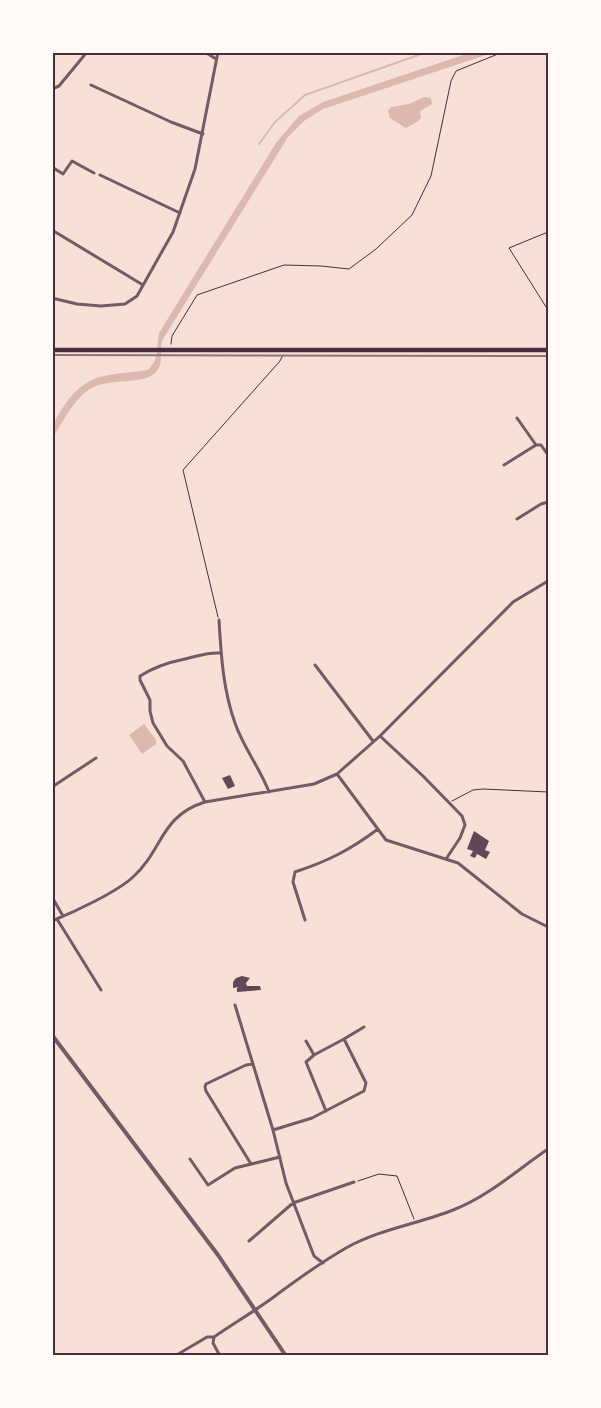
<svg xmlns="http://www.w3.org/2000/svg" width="601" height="1408" viewBox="0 0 601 1408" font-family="'Titillium Web',sans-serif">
<rect width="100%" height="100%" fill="#f7e1d7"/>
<path fill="#dcb8b0" d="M 469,53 L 492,53 L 323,109 L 304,121 L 288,137 L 163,339 C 158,350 165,362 156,372 C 144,386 109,377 90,389 C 74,399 63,422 53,437 C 53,422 56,418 64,406 C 88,370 111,376 148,370 C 160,358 156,349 159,333 L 276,143 L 299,116 L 323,102 Z
M 424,97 L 431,98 L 432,104 L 420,111 L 421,118 L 417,122 L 406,128 L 390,118 L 388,111 L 391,107 L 409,104 Z
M 144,724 L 156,740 L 156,744 L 142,754 L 129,735 Z"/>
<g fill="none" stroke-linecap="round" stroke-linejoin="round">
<path stroke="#dcb8b0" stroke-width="2" d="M 259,144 L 275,122 L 305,95 L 427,52"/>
</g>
<path fill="#644757" d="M 230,775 L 235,786 L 228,789 L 222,778 Z
M 474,831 L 489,841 L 485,850 L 490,852 L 486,859 L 477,854 L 475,858 L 470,856 L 473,851 L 467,849 Z
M 242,976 L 250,978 L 246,983 L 247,986 L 260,986 L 261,990 L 237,992 L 237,988 L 239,987 L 233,988 L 233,982 L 236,978 Z"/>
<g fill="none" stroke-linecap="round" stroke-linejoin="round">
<path stroke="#4a2c40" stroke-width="1" d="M 548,232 L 509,248 L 548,310
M 171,344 L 172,336 L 197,295 L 284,265 L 321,266 L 349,269 L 376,249 L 412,215 L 431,176 L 451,81 L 456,71 L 503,52
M 218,617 L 183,470 L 280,361 L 283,355
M 452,801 L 473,790 L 483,789 L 548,792
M 358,1181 L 379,1174 L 397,1176 L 414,1219"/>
<path stroke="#755966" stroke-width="3" d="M 205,52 L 216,59
M 91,85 L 171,122 L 203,134
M 52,89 L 59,86 L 87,52
M 52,167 L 63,174 L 72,161 L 94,173
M 100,175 L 180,213
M 52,230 L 143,285
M 52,298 L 77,304 L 101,306 L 125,304 L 137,296 L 173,232 L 195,169 L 218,52
M 517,418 L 536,445 L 541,445 L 548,455
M 504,465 L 536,445
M 517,519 L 541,504 L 548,502
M 219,620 C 221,654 223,690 235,723 C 243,747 260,768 269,792
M 315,665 L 373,741
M 380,736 L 423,776 L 462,816 L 465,825 L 460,838 L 446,859
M 337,774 L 386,840 L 458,863 L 522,914 L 548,927
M 52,787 L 96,758
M 205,802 L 183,761 L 167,746 L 153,723 L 150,711 L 150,700 L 140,680 L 140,676 C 154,667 170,662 185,659 C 199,656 206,652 221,653
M 52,897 L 63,916
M 57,919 L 101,990
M 305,920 L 293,882 L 295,872 C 328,861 350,850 378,829
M 52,921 C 74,912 117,892 133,877 C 163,850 160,816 205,802 L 314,784 L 337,774 L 380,736 L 513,602 L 548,581
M 235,1005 L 273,1130 L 286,1183 L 314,1256 L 323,1263
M 344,1039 L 364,1027
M 306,1041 L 314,1055
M 273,1130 L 312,1118 L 364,1091 L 366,1083 L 344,1039 L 314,1055 L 306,1062 L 326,1111
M 190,1159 L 208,1185 L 235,1168 L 280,1157
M 251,1164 L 206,1091 L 205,1087 L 206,1084 L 246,1065 L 253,1064
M 249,1241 L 293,1203 L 354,1182
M 175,1356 L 207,1337 L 214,1337
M 220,1356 L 213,1343 L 214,1337 C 233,1324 253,1312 271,1299 C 295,1281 320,1263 346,1248 C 380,1229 418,1224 453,1210 C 489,1196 517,1170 548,1149"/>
<path stroke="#755966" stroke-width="4" d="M 52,1035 L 218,1255 L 286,1356"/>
<path stroke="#4a2c40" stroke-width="4.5" d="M 52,350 L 548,350"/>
<path stroke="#8f747c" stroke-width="2" d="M 52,355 L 548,356"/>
</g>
<rect width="601" height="1408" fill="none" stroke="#fffaf5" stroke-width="108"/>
<rect x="54" y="54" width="493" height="1300" fill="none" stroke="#4a2c40" stroke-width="2"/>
</svg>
